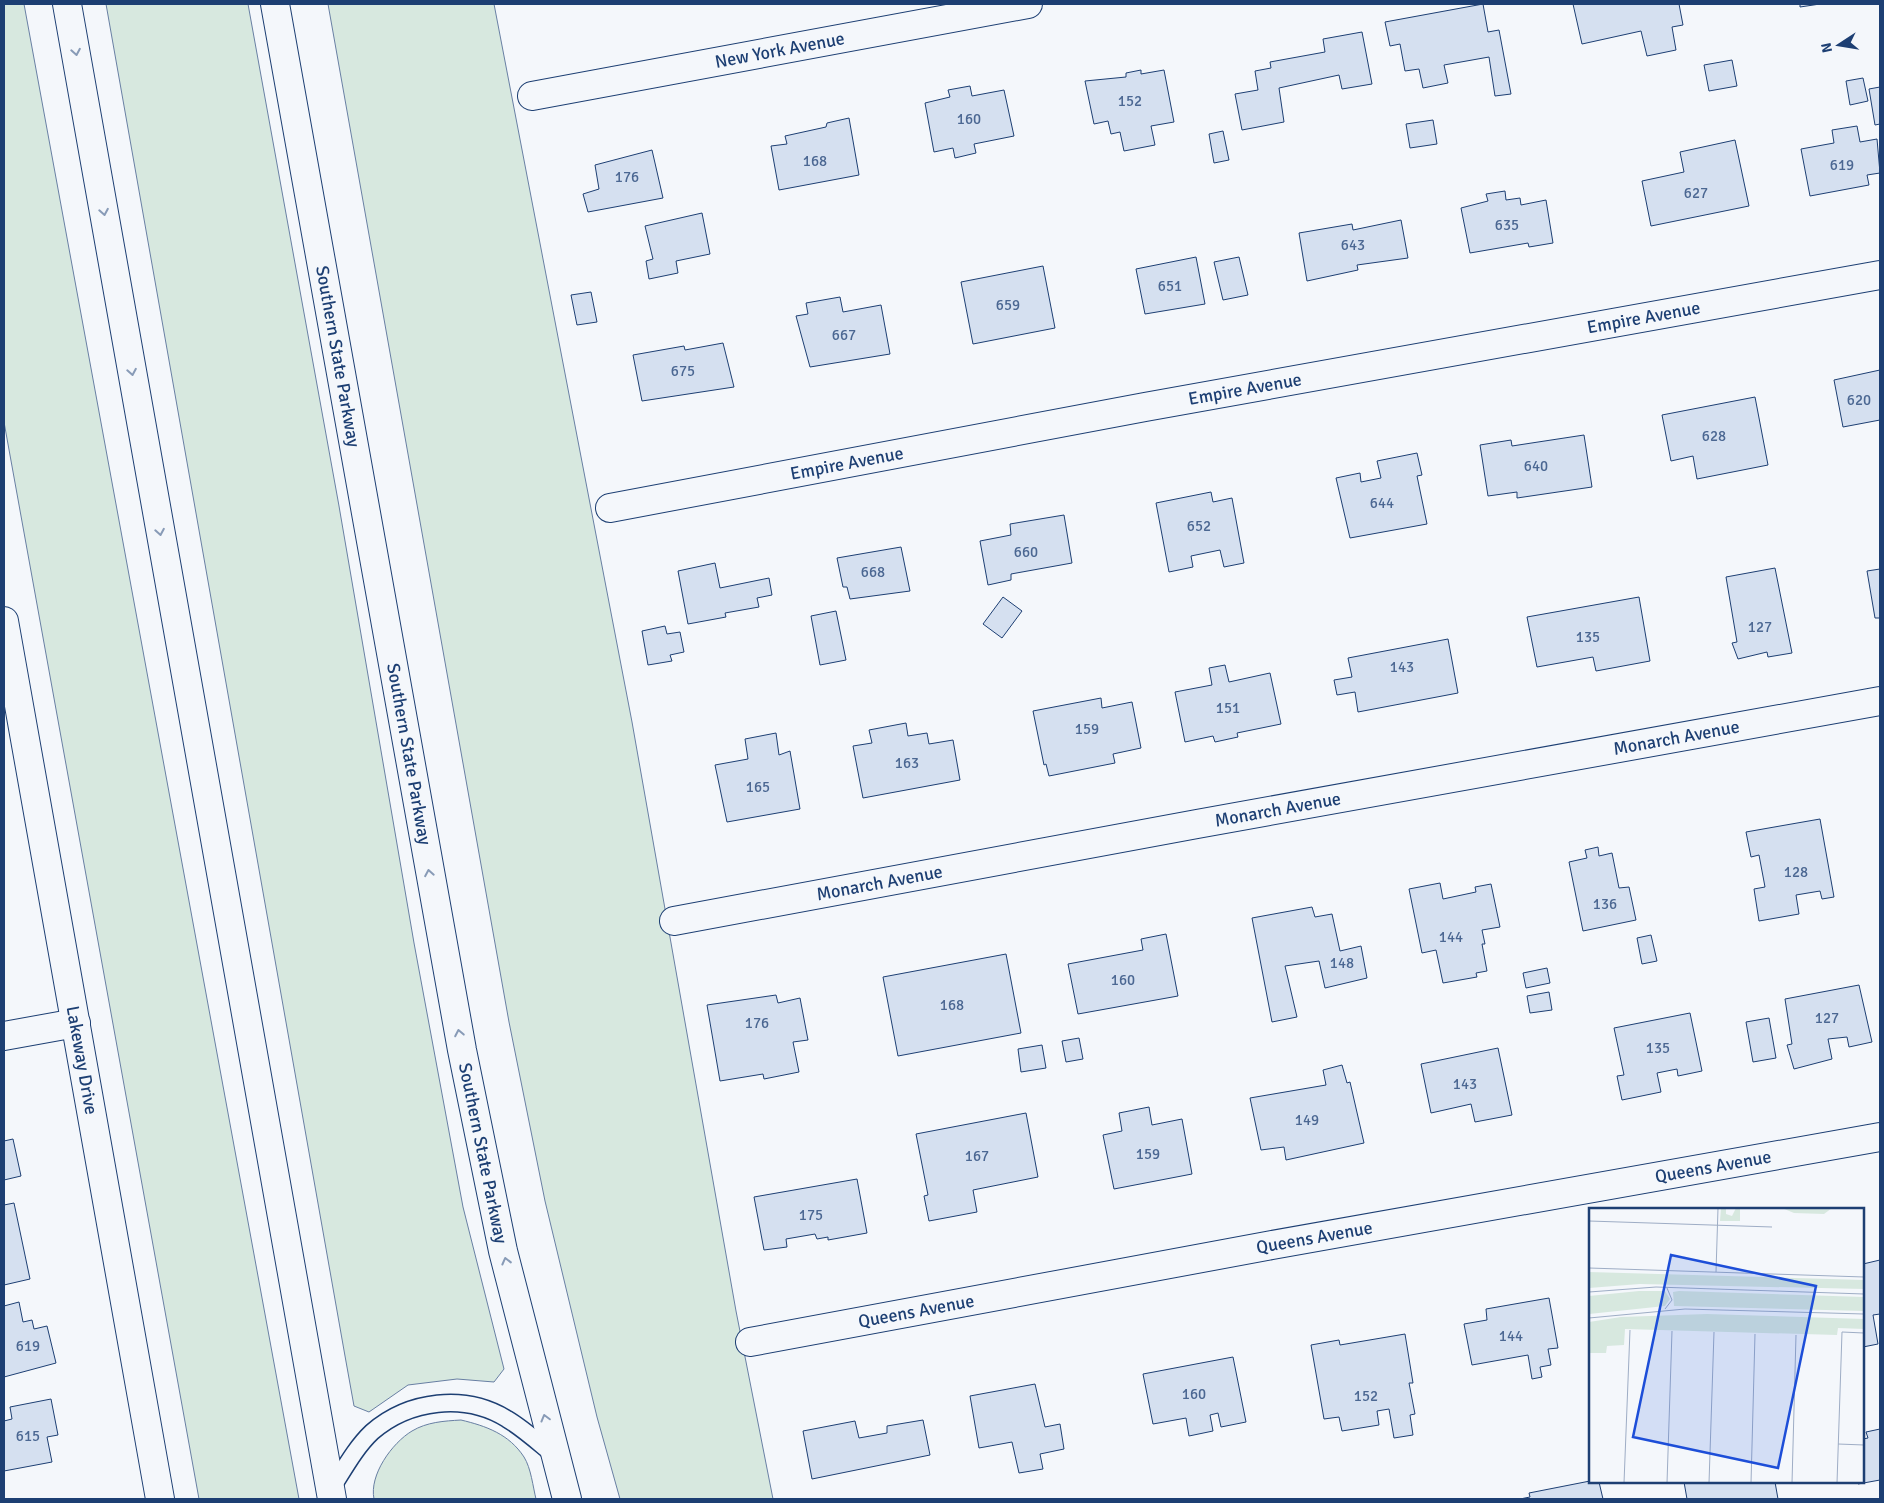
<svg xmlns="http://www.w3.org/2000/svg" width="1884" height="1503" viewBox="0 0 1884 1503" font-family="Signika,sans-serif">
<rect width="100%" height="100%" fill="#f4f7fb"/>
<path fill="#d7e8df" stroke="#687fa3" d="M 4,4 L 24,4 L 299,1499 L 199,1499 L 4,422 Z
M 106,4 L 248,4 L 339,506 L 414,943 L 463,1207 L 504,1369 L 494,1382 L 457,1379 L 408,1385 L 369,1412 L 354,1406 L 345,1356 Z
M 328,4 L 494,4 L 632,722 L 736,1311 L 773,1499 L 620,1499 L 597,1417 L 545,1201 L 509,1022 Z
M 461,1420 C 486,1426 509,1434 524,1457 C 531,1468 533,1487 536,1499 L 374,1499 C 369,1475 392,1443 412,1431 C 427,1422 444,1421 461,1420 Z"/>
<path fill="#d5e0f0" stroke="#1d3f73" d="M 1483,4 L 1488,32 L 1499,30 L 1511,94 L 1495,96 L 1489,57 L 1444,65 L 1448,83 L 1423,88 L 1419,69 L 1405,71 L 1400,44 L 1390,46 L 1385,22 Z
M 1573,4 L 1679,4 L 1683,25 L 1672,27 L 1676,50 L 1647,56 L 1641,31 L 1582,44 Z
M 1800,4 L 1820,4 L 1800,7 Z
M 1362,32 L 1372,84 L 1342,89 L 1339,75 L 1279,88 L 1284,122 L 1242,130 L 1235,94 L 1258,90 L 1255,71 L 1271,68 L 1270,62 L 1325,52 L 1323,39 Z
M 1732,60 L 1737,86 L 1709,91 L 1704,65 Z
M 1141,70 L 1141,74 L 1164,70 L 1174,122 L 1151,126 L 1155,145 L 1124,151 L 1120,132 L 1111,134 L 1108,121 L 1094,124 L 1085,81 L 1126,77 L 1126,73 Z
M 1863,78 L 1868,101 L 1850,105 L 1846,81 Z
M 970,86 L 972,96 L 1004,90 L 1014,136 L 974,144 L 976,153 L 955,158 L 953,148 L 934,152 L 925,103 L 950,97 L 948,90 Z
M 1880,87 L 1880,124 L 1875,125 L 1869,89 Z
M 849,118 L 859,175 L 779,190 L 771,146 L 787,144 L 785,136 L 826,127 L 827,123 Z
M 1433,120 L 1437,144 L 1410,148 L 1406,124 Z
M 1857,126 L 1860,142 L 1877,139 L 1880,173 L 1867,175 L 1869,185 L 1810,196 L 1801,149 L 1834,143 L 1832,130 Z
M 1223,131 L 1229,160 L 1214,163 L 1209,134 Z
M 1735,140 L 1749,206 L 1651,226 L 1642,181 L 1684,172 L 1680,152 Z
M 652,150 L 663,198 L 588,212 L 583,194 L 599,189 L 595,165 Z
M 1505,191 L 1506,200 L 1520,198 L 1521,205 L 1546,200 L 1553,243 L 1529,247 L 1528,243 L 1470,253 L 1461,208 L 1488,201 L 1486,194 Z
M 702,213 L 710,254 L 676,261 L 678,273 L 649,279 L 646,261 L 653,259 L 645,226 Z
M 1401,220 L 1408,258 L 1357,265 L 1358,270 L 1307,281 L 1299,233 L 1352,224 L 1353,230 Z
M 1196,257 L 1205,304 L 1145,314 L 1136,269 Z
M 1239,257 L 1248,295 L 1223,300 L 1214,262 Z
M 1043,266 L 1055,328 L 973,344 L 961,282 Z
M 591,292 L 597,322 L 577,325 L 571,295 Z
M 840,297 L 843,312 L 881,305 L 890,354 L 810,367 L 796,316 L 808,314 L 806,303 Z
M 723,343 L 734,387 L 642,401 L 633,355 L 684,346 L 685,350 Z
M 1880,370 L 1880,420 L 1843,427 L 1834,380 Z
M 1755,397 L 1768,465 L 1697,479 L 1693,456 L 1671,461 L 1662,415 Z
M 1584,435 L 1592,487 L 1517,498 L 1517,492 L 1488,496 L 1480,445 L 1511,440 L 1512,446 Z
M 1417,453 L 1422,475 L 1417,476 L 1427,524 L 1350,538 L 1336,478 L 1360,473 L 1361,482 L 1381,478 L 1377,461 Z
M 1211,492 L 1213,502 L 1232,498 L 1244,563 L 1224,567 L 1220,550 L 1191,556 L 1193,567 L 1169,572 L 1156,503 Z
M 1064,515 L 1072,563 L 1011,574 L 1011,580 L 988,585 L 980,541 L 1011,535 L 1010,524 Z
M 901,547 L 910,591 L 850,599 L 847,587 L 843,587 L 837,558 Z
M 715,563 L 720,588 L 769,578 L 772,595 L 757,598 L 759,607 L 725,613 L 726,617 L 688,624 L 678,571 Z
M 1775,568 L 1792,653 L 1768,657 L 1767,652 L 1738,659 L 1732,643 L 1737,642 L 1726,577 Z
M 1880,569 L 1880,618 L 1875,618 L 1867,571 Z
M 1003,597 L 1022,611 L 1002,638 L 983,624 Z
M 1639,597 L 1650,661 L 1596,671 L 1593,657 L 1537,667 L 1527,617 Z
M 836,611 L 846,660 L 820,665 L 811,616 Z
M 665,626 L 667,634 L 680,632 L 684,652 L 670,655 L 672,661 L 648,665 L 642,631 Z
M 1448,639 L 1458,693 L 1358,712 L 1355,692 L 1337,695 L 1334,680 L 1352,677 L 1348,658 Z
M 1225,665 L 1229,682 L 1270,673 L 1281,724 L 1237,733 L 1238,737 L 1215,742 L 1213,736 L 1185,742 L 1175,692 L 1212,685 L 1209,668 Z
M 1101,698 L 1102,708 L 1132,702 L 1141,748 L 1113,754 L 1115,763 L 1049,776 L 1046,764 L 1044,765 L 1033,711 Z
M 906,723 L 908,736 L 927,733 L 929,744 L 953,740 L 960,780 L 863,798 L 853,746 L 872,743 L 869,730 Z
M 776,733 L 779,755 L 790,751 L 800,809 L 727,822 L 715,765 L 748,759 L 745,739 Z
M 1820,819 L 1834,897 L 1822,899 L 1820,891 L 1796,895 L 1799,914 L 1759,921 L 1754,889 L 1765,887 L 1759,855 L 1751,857 L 1746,832 Z
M 1598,847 L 1599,856 L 1612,853 L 1619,888 L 1629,887 L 1636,920 L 1583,931 L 1569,862 L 1587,858 L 1585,850 Z
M 1440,883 L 1443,899 L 1476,892 L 1475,887 L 1491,884 L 1500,927 L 1482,930 L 1485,944 L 1482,944 L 1487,971 L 1476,973 L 1477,977 L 1443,983 L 1436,950 L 1422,953 L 1409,889 Z
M 1312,907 L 1315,917 L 1332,914 L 1340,951 L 1361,946 L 1367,978 L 1325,988 L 1319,961 L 1285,966 L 1297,1017 L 1272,1022 L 1252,918 Z
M 1166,934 L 1178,996 L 1078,1014 L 1068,964 L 1143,950 L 1141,939 Z
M 1651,935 L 1657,961 L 1642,964 L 1637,938 Z
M 1006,954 L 1021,1033 L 898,1056 L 883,977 Z
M 1547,968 L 1550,983 L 1526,988 L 1523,973 Z
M 1859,985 L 1872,1042 L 1849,1047 L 1847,1037 L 1828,1039 L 1832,1059 L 1794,1069 L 1787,1045 L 1792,1044 L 1785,999 Z
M 1549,992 L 1552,1010 L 1530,1013 L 1527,996 Z
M 776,995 L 778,1003 L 800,998 L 808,1040 L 793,1042 L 799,1072 L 764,1079 L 763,1074 L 720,1081 L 707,1005 Z
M 1690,1013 L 1702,1071 L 1678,1076 L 1677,1069 L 1657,1073 L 1661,1092 L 1622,1100 L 1617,1076 L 1624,1075 L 1614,1028 Z
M 1769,1018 L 1776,1058 L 1753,1062 L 1746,1022 Z
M 1079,1038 L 1083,1059 L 1066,1062 L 1062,1041 Z
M 1042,1045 L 1046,1068 L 1021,1072 L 1018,1049 Z
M 1498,1048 L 1512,1115 L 1475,1122 L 1471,1104 L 1431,1113 L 1421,1064 Z
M 1342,1065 L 1347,1083 L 1350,1082 L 1364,1143 L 1286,1160 L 1284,1147 L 1261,1150 L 1250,1098 L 1326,1085 L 1323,1070 Z
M 1149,1107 L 1152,1125 L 1182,1119 L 1192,1174 L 1114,1189 L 1103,1135 L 1122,1131 L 1119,1113 Z
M 1026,1113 L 1038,1177 L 973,1190 L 977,1212 L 929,1221 L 924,1196 L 928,1195 L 916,1134 Z
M 13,1139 L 21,1176 L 4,1180 L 4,1141 Z
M 857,1179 L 867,1233 L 828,1240 L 828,1237 L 817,1239 L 815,1234 L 786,1239 L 787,1247 L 764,1250 L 754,1197 Z
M 14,1203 L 30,1279 L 4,1285 L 4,1205 Z
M 1880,1260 L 1880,1314 L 1873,1315 L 1878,1344 L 1863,1347 L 1863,1264 Z
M 1549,1298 L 1558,1348 L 1548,1349 L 1551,1365 L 1540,1367 L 1542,1377 L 1532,1379 L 1528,1355 L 1472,1365 L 1464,1324 L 1487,1320 L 1486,1309 Z
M 19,1302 L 23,1322 L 32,1320 L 34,1329 L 47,1326 L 56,1363 L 4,1377 L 4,1306 Z
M 1405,1334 L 1413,1383 L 1409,1383 L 1415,1414 L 1410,1415 L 1413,1435 L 1394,1438 L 1389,1409 L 1377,1411 L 1379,1425 L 1342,1431 L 1339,1417 L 1324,1419 L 1311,1345 L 1339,1340 L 1340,1345 Z
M 1233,1357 L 1246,1422 L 1221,1427 L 1218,1413 L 1210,1415 L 1213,1431 L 1189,1436 L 1186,1418 L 1153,1424 L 1143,1374 Z
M 1035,1384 L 1045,1427 L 1060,1424 L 1064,1449 L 1040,1454 L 1043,1469 L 1019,1473 L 1012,1442 L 979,1448 L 970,1396 Z
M 51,1399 L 58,1435 L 47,1437 L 52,1462 L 4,1471 L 4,1421 L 12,1419 L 10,1407 Z
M 923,1420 L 930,1455 L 812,1479 L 803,1431 L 855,1421 L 859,1438 L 887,1433 L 887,1426 Z
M 1880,1429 L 1880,1480 L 1858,1484 L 1857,1482 L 1863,1482 L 1863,1439 L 1868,1438 L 1866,1432 Z
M 1590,1481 L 1599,1482 L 1603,1499 L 1520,1499 L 1530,1497 L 1529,1493 Z
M 1684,1482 L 1775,1482 L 1778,1499 L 1687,1499 Z"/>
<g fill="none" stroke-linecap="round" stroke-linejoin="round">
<g stroke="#1d3f73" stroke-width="19">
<path id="service" d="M 330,1491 C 343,1471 355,1448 372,1432 C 409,1400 465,1393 507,1419 C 524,1429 540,1444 555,1456"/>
</g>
<g stroke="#1d3f73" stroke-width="30">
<g id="minor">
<path id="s1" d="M 532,96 L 1028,4"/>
<path id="s2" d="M 610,508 L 1145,407 L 1880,275"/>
<path id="s3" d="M 4,621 L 160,1499"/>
<path id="s4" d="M 674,921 L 1197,824 L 1880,701"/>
<path d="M 4,1036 L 76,1023"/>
<path id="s5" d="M 750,1342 L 1272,1245 L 1880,1137"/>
</g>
</g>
<g stroke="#1d3f73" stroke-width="30">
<g id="motorway">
<path d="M 67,4 L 332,1499"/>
<path id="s6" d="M 275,4 L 462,1050 L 503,1251 L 567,1499"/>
</g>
</g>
<use href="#service" stroke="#f4f7fb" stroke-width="16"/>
<use href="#minor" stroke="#f4f7fb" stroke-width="28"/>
<use href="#motorway" stroke="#f4f7fb" stroke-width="28"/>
</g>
<defs><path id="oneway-chevron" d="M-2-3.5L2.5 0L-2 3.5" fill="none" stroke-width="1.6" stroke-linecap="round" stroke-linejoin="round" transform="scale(1.25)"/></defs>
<g stroke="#889bb7">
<use href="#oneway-chevron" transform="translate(76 52) rotate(80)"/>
<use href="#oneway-chevron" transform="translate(104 212) rotate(80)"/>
<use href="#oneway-chevron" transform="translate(132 372) rotate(80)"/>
<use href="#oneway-chevron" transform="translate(160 532) rotate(80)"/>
<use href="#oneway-chevron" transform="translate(429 873) rotate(-100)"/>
<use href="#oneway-chevron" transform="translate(459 1033) rotate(-101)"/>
<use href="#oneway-chevron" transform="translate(506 1261) rotate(-104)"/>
<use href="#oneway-chevron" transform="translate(545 1418) rotate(-105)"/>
</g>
<g text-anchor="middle" stroke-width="4" stroke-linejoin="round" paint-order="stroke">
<g font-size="15" fill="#4b6792">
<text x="1130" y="106">152</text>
<text x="969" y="124">160</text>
<text x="815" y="166">168</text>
<text x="1842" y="170">619</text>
<text x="627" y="182">176</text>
<text x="1696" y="198">627</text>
<text x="1507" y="230">635</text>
<text x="1353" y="250">643</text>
<text x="1170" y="291">651</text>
<text x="1008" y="310">659</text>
<text x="844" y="340">667</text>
<text x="683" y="376">675</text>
<text x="1859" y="405">620</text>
<text x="1714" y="441">628</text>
<text x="1536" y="471">640</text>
<text x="1382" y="508">644</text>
<text x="1199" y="531">652</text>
<text x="1026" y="557">660</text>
<text x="873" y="577">668</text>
<text x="1760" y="632">127</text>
<text x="1588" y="642">135</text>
<text x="1402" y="672">143</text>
<text x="1228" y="713">151</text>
<text x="1087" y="734">159</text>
<text x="907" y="768">163</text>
<text x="758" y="792">165</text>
<text x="1796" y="877">128</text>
<text x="1605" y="909">136</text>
<text x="1451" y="942">144</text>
<text x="1342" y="968">148</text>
<text x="1123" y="985">160</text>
<text x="952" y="1010">168</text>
<text x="1827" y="1023">127</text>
<text x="757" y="1028">176</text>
<text x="1658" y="1053">135</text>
<text x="1465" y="1089">143</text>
<text x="1307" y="1125">149</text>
<text x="1148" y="1159">159</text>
<text x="977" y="1161">167</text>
<text x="811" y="1220">175</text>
<text x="1511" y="1341">144</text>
<text x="28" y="1351">619</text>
<text x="1194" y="1399">160</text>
<text x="1366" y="1401">152</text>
<text x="28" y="1441">615</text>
</g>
<g font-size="18" fill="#1d3f73" stroke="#f4f7fb">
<text dy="6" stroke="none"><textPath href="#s1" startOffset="252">New York Avenue</textPath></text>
<text dy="6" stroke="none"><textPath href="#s2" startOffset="1051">Empire Avenue</textPath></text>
<text dy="6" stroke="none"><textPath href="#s6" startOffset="358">Southern State Parkway</textPath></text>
<text dy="6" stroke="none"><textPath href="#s2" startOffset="646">Empire Avenue</textPath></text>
<text dy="6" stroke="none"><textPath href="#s2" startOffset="241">Empire Avenue</textPath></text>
<text dy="6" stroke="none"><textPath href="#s4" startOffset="1019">Monarch Avenue</textPath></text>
<text dy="6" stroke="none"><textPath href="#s6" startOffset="762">Southern State Parkway</textPath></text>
<text dy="6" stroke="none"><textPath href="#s4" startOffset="614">Monarch Avenue</textPath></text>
<text dy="6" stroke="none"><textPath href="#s4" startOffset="209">Monarch Avenue</textPath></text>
<text dy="6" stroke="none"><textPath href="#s3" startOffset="446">Lakeway Drive</textPath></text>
<text dy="6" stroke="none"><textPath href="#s6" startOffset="1168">Southern State Parkway</textPath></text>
<text dy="6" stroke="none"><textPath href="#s5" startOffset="979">Queens Avenue</textPath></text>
<text dy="6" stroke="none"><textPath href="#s5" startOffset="574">Queens Avenue</textPath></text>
<text dy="6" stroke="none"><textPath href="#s5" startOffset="169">Queens Avenue</textPath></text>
</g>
</g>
<g transform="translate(1589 1208)">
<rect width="275" height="275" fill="#f4f7fb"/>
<path d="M 132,0 L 137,0 L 137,6 L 143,8 L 147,0 L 151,0 L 151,13 L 131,13 ZM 193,0 L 243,0 L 235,6 L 205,5 ZM 0,64 L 275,72 L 275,81 L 51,76 L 0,80 ZM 50,83 L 76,83 L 81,91 L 76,98 L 0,106 L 0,88 ZM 90,83 L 275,89 L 275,103 L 85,98 L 84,84 ZM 118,106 L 275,111 L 275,121 L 249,120 L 248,127 L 36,121 L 35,137 L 18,138 L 17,145 L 0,145 L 0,114 L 32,109 Z" fill="#d7e8df"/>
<path fill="none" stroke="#9eadc5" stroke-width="1" d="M 0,13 L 183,19M 0,60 L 275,69M 127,64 L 129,0M 0,84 L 67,79 L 275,86M 76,101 L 83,92 L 78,80M 0,110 L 96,101 L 275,106M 249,236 L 275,237M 35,275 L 41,122M 78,275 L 83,123M 120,275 L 125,124M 162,275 L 166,126M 203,275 L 207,127M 248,275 L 253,124 L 275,125"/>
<path fill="#1d4ed8" fill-opacity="0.15" stroke="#1d4ed8" stroke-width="2.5" d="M 82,47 L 227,78 L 189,260 L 44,229 Z"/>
<rect width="275" height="275" fill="none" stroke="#1d3f73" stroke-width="2.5"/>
</g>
<rect width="1884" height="1503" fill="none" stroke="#1d3f73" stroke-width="10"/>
<g transform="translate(1839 45) rotate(258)" stroke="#f4f7fb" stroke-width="4" paint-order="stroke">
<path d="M0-4L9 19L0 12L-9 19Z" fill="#1d3f73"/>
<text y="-8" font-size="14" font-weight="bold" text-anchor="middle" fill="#1d3f73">N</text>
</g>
</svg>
